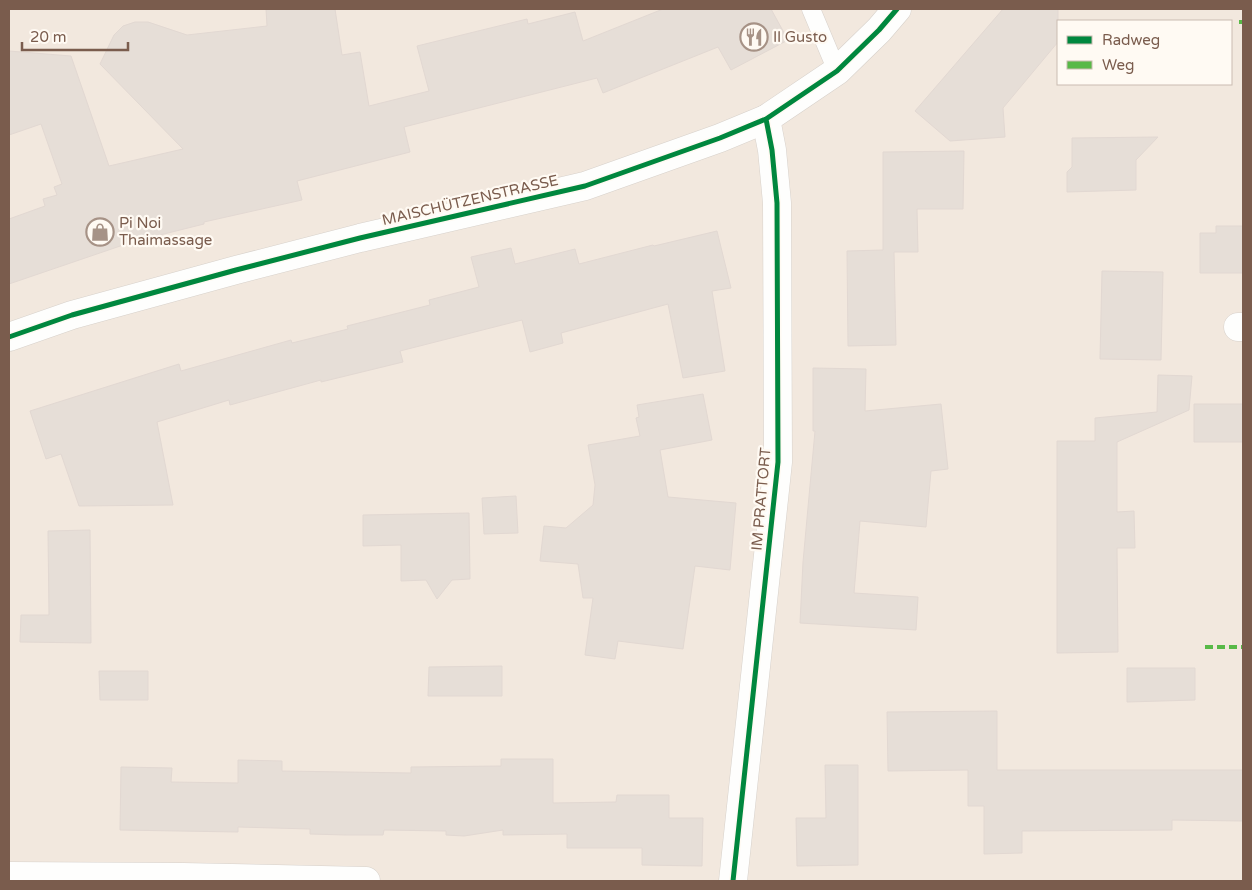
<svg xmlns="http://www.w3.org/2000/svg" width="1252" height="890" viewBox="0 0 1252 890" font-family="'Varela Round',sans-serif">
<rect width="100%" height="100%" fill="#f9f5f0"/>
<path fill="#f2e8de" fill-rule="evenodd" d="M 9,9 L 1243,9 L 1243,881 L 9,881 ZM 1058,21 L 1231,21 L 1231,84 L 1058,84 Z"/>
<path fill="#e6ded7" stroke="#e2d8d2" d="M 266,9 L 335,9 L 342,55 L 360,52 L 369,106 L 429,91 L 417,46 L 527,19 L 528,24 L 575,12 L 583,41 L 663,9 L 771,9 L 788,40 L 731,70 L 718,47 L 603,93 L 597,78 L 404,127 L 410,152 L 297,181 L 302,200 L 204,222 L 204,224 L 132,242 L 9,284 L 9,219 L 45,206 L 43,199 L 57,195 L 54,187 L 62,184 L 41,124 L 9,135 L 9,51 L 71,56 L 109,166 L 183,149 L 100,64 L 114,35 L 123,26 L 135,22 L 148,22 L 187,35 L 267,26 Z
M 1003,9 L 1058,9 L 1058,42 L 1003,108 L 1005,137 L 950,141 L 915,111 Z
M 1158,137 L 1136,160 L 1136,190 L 1067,192 L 1067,172 L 1072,167 L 1072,138 Z
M 964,151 L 963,209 L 917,209 L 918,252 L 894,252 L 896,345 L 848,346 L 847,251 L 883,250 L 883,152 Z
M 1216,226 L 1243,226 L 1243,273 L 1200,273 L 1200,233 L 1216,233 Z
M 717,231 L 731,288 L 712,291 L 725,371 L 683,378 L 668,304 L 561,333 L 563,343 L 530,352 L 522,320 L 400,351 L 403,362 L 321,382 L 321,380 L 230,405 L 229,400 L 157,422 L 173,505 L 79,506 L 61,454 L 46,459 L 30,411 L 179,364 L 181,371 L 291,340 L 292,343 L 348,329 L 347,326 L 430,305 L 429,300 L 479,287 L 471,257 L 511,248 L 515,264 L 575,249 L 579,264 L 653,245 L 654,246 Z
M 1102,271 L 1163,272 L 1161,360 L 1100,359 Z
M 813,368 L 866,369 L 865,411 L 941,404 L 948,469 L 931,471 L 926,527 L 860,521 L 854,593 L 918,597 L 916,630 L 800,623 L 803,562 L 815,431 L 813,431 Z
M 1158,375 L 1192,376 L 1189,410 L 1117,442 L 1117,512 L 1134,511 L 1135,548 L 1117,548 L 1118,652 L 1057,653 L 1057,441 L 1095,441 L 1095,418 L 1157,412 Z
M 703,394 L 712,440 L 660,450 L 668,497 L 736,503 L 730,570 L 695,566 L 683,649 L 618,641 L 615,659 L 585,655 L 593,598 L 583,598 L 578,564 L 540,561 L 544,526 L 566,528 L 593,505 L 595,485 L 588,445 L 640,436 L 636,418 L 639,417 L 637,405 Z
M 1194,404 L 1243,404 L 1243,442 L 1194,442 Z
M 516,496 L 518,533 L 484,534 L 482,498 Z
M 469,513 L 470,579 L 452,580 L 437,599 L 426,580 L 401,581 L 401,545 L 363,546 L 363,515 Z
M 90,530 L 91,643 L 20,642 L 21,615 L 49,615 L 48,531 Z
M 502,666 L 502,696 L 428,696 L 429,667 Z
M 1127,668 L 1195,668 L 1195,700 L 1127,702 Z
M 99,671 L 148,671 L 148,700 L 100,700 Z
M 997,711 L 997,770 L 1243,770 L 1243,821 L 1172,820 L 1172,830 L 1022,831 L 1022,853 L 984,854 L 984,806 L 968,806 L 968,770 L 888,771 L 887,712 Z
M 501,759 L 553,759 L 553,803 L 616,802 L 617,795 L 669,795 L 669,818 L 703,818 L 702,866 L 642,865 L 642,848 L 567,848 L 567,834 L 503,835 L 503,830 L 464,836 L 446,835 L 446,831 L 384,830 L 383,835 L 346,835 L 310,834 L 310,829 L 238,827 L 238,832 L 120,830 L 121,767 L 172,768 L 171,782 L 238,783 L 238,760 L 282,761 L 282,771 L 411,773 L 411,767 L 501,766 Z
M 825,765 L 858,765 L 858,865 L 797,866 L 796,818 L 826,818 Z"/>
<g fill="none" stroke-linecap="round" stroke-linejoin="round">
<g stroke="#d7d1cb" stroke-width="19">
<path id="service" d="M 811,9 L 837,71"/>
</g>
<g stroke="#d7d1cb" stroke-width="29">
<path id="minor" d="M 1238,327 L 1243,327
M 9,876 L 183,877 L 366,881
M 733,881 L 778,462 L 777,203 L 772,150 L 766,119"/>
</g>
<g stroke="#d7d1cb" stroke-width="29">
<path id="tertiary" d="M 9,337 L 72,315 L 236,270 L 360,238 L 585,186 L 720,138 L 766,119 L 837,71 L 879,30 L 897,9"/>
</g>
<use href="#service" stroke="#fefefd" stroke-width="18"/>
<use href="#minor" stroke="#fefefd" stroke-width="28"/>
<use href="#tertiary" stroke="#fefefd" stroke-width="28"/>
<path stroke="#58b947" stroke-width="4" stroke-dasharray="8 4" stroke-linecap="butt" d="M 1239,22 L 1243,22
M 1205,647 L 1243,647"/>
<g stroke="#fffaf3" stroke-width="8">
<path id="cycleway" d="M 9,337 L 72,315 L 236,270 L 360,238 L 585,186 L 720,138 L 766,119 L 837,71 L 879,30 L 897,9
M 733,881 L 778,462 L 777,203 L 772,150 L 766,119"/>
</g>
<use href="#cycleway" stroke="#00873e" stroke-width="5"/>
</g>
<defs>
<g id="restaurant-ring" transform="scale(1.4375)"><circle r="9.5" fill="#fffaf3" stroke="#a69286" stroke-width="1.5"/><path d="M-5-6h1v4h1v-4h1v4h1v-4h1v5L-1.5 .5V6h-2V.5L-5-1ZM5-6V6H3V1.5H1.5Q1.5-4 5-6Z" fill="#a69286"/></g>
<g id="shop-ring" transform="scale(1.4375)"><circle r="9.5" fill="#fffaf3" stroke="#a69286" stroke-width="1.5"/><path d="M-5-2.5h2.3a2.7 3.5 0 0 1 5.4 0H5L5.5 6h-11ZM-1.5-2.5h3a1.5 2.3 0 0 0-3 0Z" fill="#a69286"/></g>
</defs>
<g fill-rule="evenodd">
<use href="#restaurant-ring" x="754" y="37"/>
<use href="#shop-ring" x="100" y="232"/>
</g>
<g text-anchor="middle" stroke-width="4.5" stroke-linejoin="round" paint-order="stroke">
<g font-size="15" fill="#7a5c4d" stroke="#fffaf3" text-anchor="start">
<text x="773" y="42">Il Gusto</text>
<text x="119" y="228">Pi Noi<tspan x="119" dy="17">Thaimassage</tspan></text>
</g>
<g font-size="15" fill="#7a5c4d" stroke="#fffaf3">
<text transform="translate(470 200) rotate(-13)" y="5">MAISCHÜTZENSTRASSE</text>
<text transform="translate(761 499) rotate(-85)" y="5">IM PRATTORT</text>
</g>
</g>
<rect width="1252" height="890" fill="none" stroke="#7a5c4d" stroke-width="20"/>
<rect x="1057" y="20" width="175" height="65" fill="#fffaf3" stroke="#cabbb1"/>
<rect x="1067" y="36" width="25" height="8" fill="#00873e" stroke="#cabbb1"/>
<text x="1102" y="45" font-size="15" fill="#7a5c4d">Radweg</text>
<rect x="1067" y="61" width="25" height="8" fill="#58b947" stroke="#cabbb1"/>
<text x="1102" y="70" font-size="15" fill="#7a5c4d">Weg</text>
<path d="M22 42v8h106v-8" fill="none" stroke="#7a5c4d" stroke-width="2.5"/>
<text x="30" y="42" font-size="15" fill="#7a5c4d" stroke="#fffaf3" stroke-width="4" paint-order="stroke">20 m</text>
</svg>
